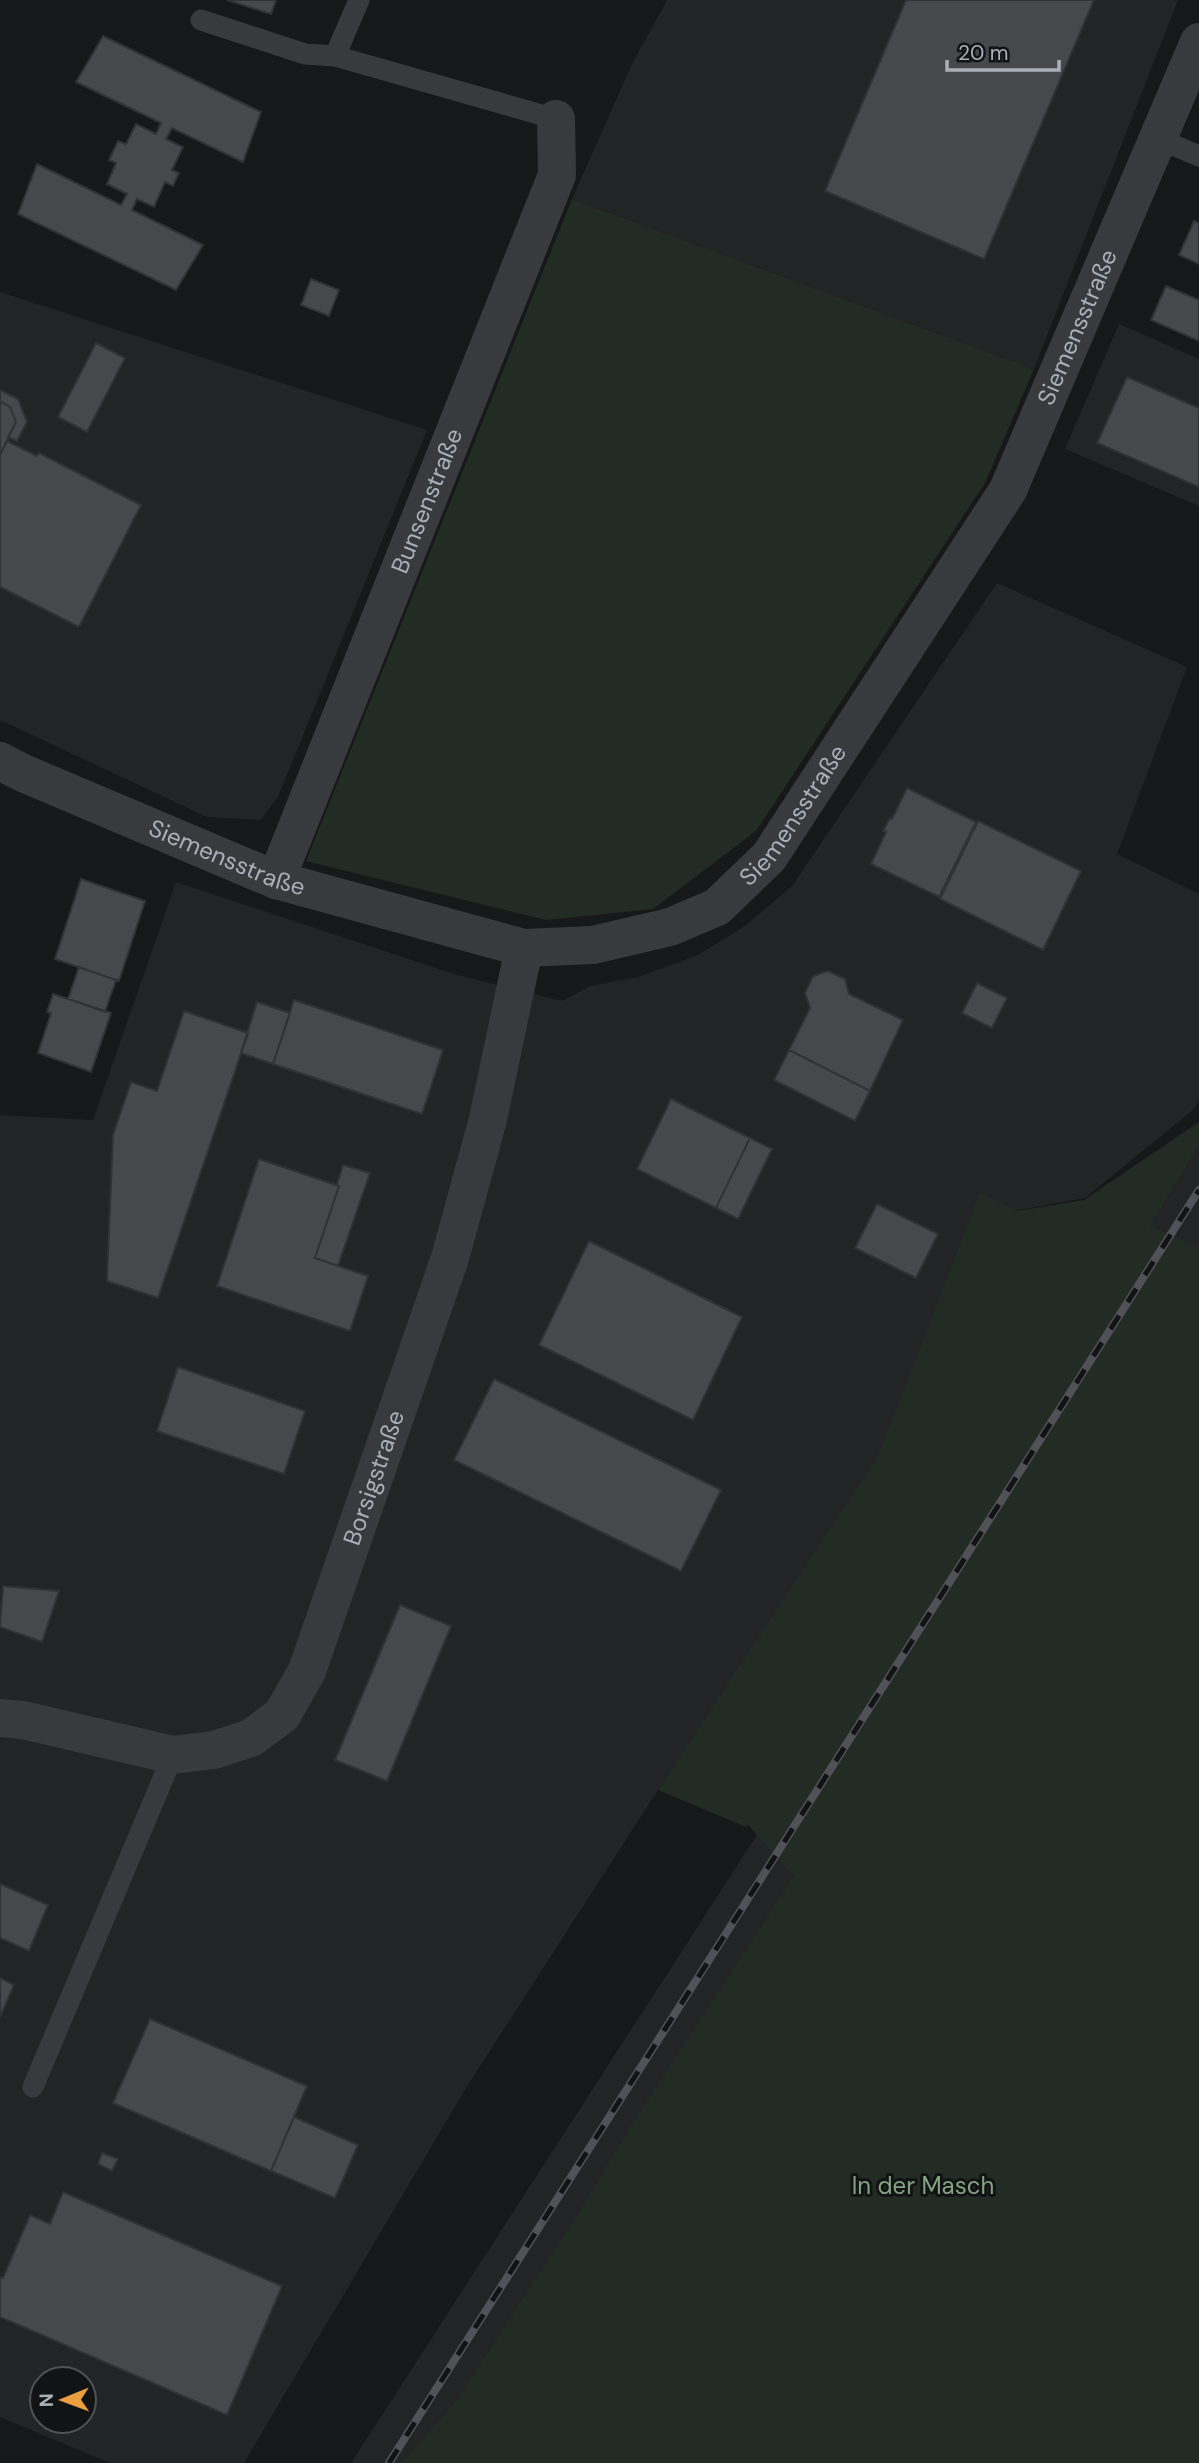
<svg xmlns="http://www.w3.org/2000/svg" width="1199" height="2463" viewBox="0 0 1199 2463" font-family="'DM Sans',sans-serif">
<rect width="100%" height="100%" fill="#171819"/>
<path fill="#232426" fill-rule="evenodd" d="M 667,0 L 1178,0 L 1034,369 L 572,199 L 632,64 Z
M 0,292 L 427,430 L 278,797 L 260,820 L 207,817 L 0,720 Z
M 1119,324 L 1199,359 L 1199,506 L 1065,449 Z
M 997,583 L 1187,667 L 1117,854 L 1199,894 L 1199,1100 L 1193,1110 L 1085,1198 L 975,1218 L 888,1445 L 658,1790 L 466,2088 L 244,2463 L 110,2463 L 0,2417 L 0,1115 L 93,1120 L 176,882 L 454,974 L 562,1001 L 590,986 L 638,977 L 698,955 L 745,926 L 792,886 ZM 42,2379 L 84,2379 L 84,2421 L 42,2421 Z
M 1199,1146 L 1199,1243 L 439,2463 L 351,2463 L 1137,1247 Z"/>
<path fill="#232c24" d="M 572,199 L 1034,369 L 985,483 L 756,831 L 653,909 L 546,920 L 306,861 Z
M 1199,1122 L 1199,1146 L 1150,1226 L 1196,1247 L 1199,1243 L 1199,2463 L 401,2463 L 455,2403 L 582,2208 L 633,2123 L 794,1876 L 748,1825 L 746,1827 L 658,1790 L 878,1456 L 980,1193 L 1017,1211 L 1084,1200 Z"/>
<path fill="#46484c" stroke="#313235" stroke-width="2" d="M 227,0 L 276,0 L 271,14 Z
M 906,0 L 1094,0 L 984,259 L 825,191 Z
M 103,36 L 261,112 L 243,162 L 172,128 L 166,139 L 183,147 L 172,170 L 179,173 L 173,186 L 165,182 L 154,207 L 137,199 L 132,210 L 203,245 L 176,290 L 18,214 L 37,164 L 121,205 L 127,194 L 107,184 L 116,163 L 109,160 L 118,141 L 126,144 L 136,124 L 156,134 L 161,123 L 76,82 Z
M 1194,221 L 1199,223 L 1199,264 L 1179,255 Z
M 311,279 L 339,290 L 329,316 L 301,305 Z
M 1166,286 L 1199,300 L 1199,341 L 1151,320 Z
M 96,343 L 125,358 L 87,432 L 58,417 Z
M 1127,377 L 1199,408 L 1199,487 L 1097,443 Z
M 0,390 L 18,399 L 27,422 L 17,441 L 8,437 L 16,422 L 10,407 L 0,401 Z
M 0,401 L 10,407 L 16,422 L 0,455 Z
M 7,441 L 37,456 L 39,453 L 141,505 L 79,627 L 0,587 L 0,455 Z
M 907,788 L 976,822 L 939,897 L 871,864 L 886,832 L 883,831 L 890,818 L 892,819 Z
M 978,821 L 1081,871 L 1043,950 L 940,899 Z
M 81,879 L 145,901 L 119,981 L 55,959 Z
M 79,967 L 116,980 L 105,1012 L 68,999 Z
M 828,971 L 845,979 L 849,994 L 903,1020 L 870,1091 L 789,1050 L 810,1008 L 805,993 L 813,976 Z
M 977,983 L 1007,998 L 992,1028 L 962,1013 Z
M 53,994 L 111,1013 L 91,1072 L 38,1053 L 51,1013 L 47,1012 Z
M 294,1000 L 443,1050 L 422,1114 L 273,1064 Z
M 257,1002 L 290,1013 L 273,1064 L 241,1053 Z
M 184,1011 L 248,1033 L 158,1298 L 107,1281 L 113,1135 L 131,1082 L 157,1091 Z
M 789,1050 L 870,1091 L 855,1121 L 774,1080 Z
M 671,1099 L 750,1138 L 716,1208 L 637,1169 Z
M 750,1138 L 772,1149 L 738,1219 L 716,1208 Z
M 259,1159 L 339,1186 L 315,1258 L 368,1276 L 350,1331 L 217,1286 Z
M 343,1165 L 370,1173 L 338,1266 L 315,1258 L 339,1186 L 337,1185 Z
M 877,1204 L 938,1234 L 916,1278 L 855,1248 Z
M 589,1241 L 742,1317 L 693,1420 L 539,1345 Z
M 178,1367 L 305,1411 L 284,1474 L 157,1431 Z
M 494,1379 L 721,1490 L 681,1571 L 454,1460 Z
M 3,1586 L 59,1591 L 42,1642 L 0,1627 Z
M 400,1605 L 451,1626 L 387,1781 L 335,1760 Z
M 0,1884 L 48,1905 L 29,1951 L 0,1938 Z
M 0,1978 L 14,1985 L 0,2017 Z
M 150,2019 L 307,2086 L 271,2171 L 113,2103 Z
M 294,2117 L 358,2145 L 335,2198 L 271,2171 Z
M 102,2153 L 118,2159 L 112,2171 L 98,2164 Z
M 63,2192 L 282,2286 L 227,2415 L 0,2317 L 0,2277 L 3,2278 L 30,2215 L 50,2224 Z"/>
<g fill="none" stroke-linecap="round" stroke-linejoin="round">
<path stroke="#393a3e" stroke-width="21" d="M 359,0 L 335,56 L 556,119
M 201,20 L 305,54 L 335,56
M 1159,139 L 1199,156
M 33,2087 L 173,1755"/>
<g stroke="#393a3e" stroke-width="38">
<path id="s1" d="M 0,761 L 23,773 L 276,880 L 524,948 L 593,945 L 670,927 L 717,907 L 769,857 L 1008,490 L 1199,42"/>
<path id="s2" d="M 276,880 L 557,175 L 556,119"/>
<path id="s3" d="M 0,1718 L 23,1720 L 173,1755 L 214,1750 L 251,1738 L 282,1715 L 307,1671 L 450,1258 L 488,1119 L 524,948"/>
</g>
<g stroke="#505257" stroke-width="8">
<path id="rail" d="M 389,2463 L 1199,1190"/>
</g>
<use href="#rail" stroke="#121314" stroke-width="5" stroke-dasharray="16" stroke-linecap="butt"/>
</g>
<g text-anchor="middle" stroke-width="6" stroke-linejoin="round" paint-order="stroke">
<g font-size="24" fill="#aab0b9" stroke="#121314">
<text dy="8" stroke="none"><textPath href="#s1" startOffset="1444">Siemensstraße</textPath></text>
<text dy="8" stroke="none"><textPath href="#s2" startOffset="408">Bunsenstraße</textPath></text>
<text dy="8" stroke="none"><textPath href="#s1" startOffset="877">Siemensstraße</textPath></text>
<text dy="8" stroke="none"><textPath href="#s1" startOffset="247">Siemensstraße</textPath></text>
<text dy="8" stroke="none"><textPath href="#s3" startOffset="551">Borsigstraße</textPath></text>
</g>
<g font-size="24" fill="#83a382" stroke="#121314">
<text x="923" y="2194">In der Masch</text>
</g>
</g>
<g transform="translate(63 2400) rotate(269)"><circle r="33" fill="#121314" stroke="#4f5256" stroke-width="2"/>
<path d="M0-5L12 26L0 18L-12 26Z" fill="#eb9f3e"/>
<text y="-10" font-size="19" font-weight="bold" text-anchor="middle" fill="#aab0b9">N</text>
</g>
<path d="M947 60v10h112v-10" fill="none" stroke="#aab0b9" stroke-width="3.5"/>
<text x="958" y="60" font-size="21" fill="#aab0b9" stroke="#121314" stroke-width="5" paint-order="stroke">20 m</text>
</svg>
